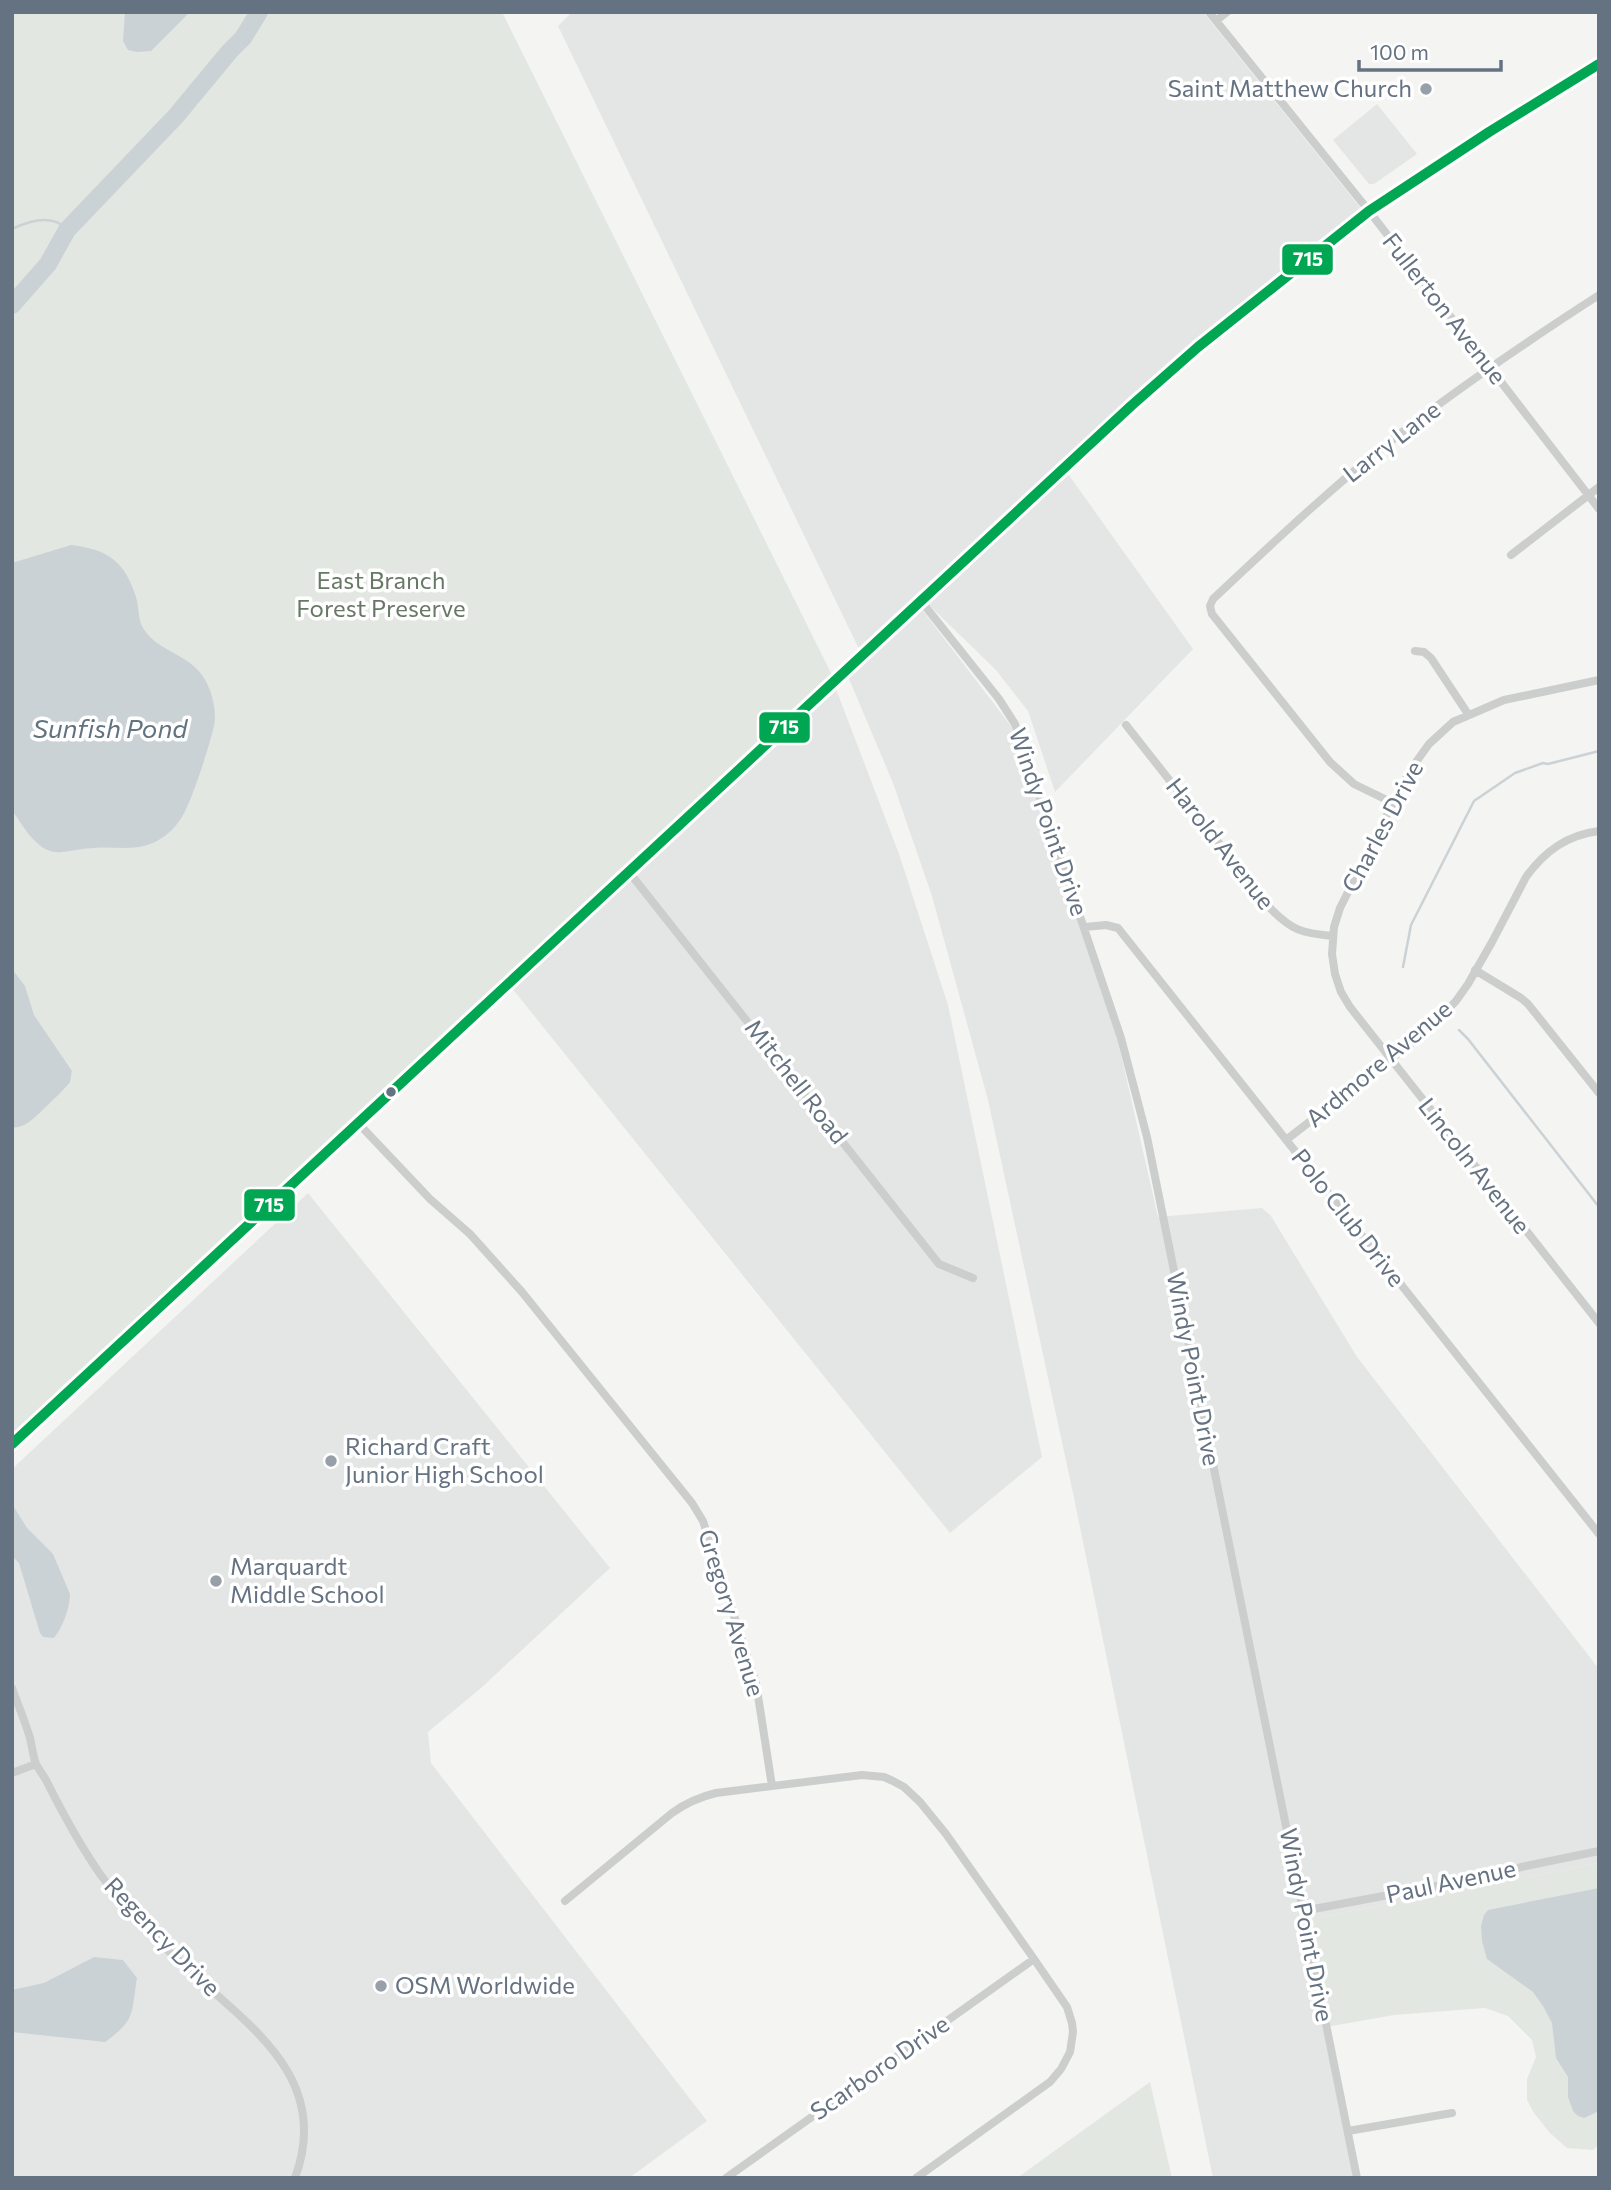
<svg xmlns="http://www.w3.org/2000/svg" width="1611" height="2190" viewBox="0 0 1611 2190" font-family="Commissioner,sans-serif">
<rect width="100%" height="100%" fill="#f4f4f2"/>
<path fill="#e4e6e5" d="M 572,12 L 1203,12 L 1363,211 L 1203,337 L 859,649 L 558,26 Z
M 1377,104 L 1417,154 L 1374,184 L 1369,184 L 1333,140 Z
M 1066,471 L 1193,649 L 1055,792 L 1028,711 L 996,670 L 926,602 Z
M 920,607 L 1011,726 L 1117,1037 L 1158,1217 L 1262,1208 L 1271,1216 L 1357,1357 L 1599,1669 L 1599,1863 L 1311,1919 L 1301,1924 L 1354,2178 L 1213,2178 L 1073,1493 L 988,1100 L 932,896 L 893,783 L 847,674 Z
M 836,689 L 899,854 L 948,1005 L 1042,1457 L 950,1533 L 511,987 Z
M 308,1193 L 610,1568 L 481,1688 L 428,1732 L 431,1763 L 707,2121 L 629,2178 L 12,2178 L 12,1469 Z"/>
<path fill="#e3e7e1" d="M 12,12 L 502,12 L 833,677 L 12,1439 Z
M 1599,1863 L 1599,2145 L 1593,2150 L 1567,2148 L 1550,2133 L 1534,2113 L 1527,2100 L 1527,2079 L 1536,2057 L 1532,2040 L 1508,2016 L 1485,2008 L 1394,2015 L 1326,2027 L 1311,1919 Z
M 1150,2082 L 1172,2178 L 1017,2178 Z"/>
<path fill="#cbd2d5" d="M 125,12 L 190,12 L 151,51 L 137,52 L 128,50 L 123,41 Z
M 71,545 C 107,549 125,561 136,597 C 139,606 138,620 143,628 C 158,654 196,653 209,688 C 213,697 215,709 215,719 C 214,734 191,803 183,815 C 177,826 168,835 157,841 C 136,852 116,846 94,848 C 83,848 73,851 62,852 C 38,855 24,827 12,810 L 12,563 Z
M 12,969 L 25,986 L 34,1015 L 72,1071 C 71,1073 71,1080 70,1082 C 68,1086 33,1120 29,1122 C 24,1126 18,1127 12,1128 Z
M 12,1504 L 27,1528 L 53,1554 L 70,1594 C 70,1607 63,1627 54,1638 L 43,1637 L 40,1633 L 19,1563 L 12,1556 Z
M 1599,1888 L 1599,2111 L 1584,2118 L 1578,2116 L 1573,2111 L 1568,2097 L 1568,2077 L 1556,2058 L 1552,2023 L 1543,2006 L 1533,1992 L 1487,1959 L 1482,1941 L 1481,1926 L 1484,1915 L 1488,1910 Z
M 94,1957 L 123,1960 L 137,1978 C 131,2014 136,2020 105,2042 L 12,2032 L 12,1990 L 44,1983 Z"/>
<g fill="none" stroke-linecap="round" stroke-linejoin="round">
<path stroke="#cbd2d5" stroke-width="2.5" d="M 12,229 C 29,221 53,213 67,230
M 1403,967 L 1411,925 L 1474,801 L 1515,773 L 1543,763 L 1548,764 L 1599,751
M 1459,1030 L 1468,1039 L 1599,1207"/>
<path stroke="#cbd2d5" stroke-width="18" d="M 12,305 L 48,264 L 67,230 L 176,116 L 229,52 L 243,38 L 259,12"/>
<path stroke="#cccdcd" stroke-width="8" d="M 1209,12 L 1369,211 L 1599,509
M 1216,21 L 1227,12
M 1511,555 L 1599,487
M 921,601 L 999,699 L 1015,724 L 1121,1038 L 1147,1137 L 1357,2178
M 1415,651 L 1424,652 L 1431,658 L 1468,714
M 1599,680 L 1504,700 L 1453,722 L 1429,744 L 1411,769 L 1393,803 L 1340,908 L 1334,927 L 1332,954 L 1335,974 L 1341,992 L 1350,1007 L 1599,1323
M 1126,725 L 1271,909 C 1293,931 1302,933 1332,936
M 1393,803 L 1354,784 L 1330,762 L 1212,614 L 1210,606 L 1213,599 C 1274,542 1335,484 1401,433 C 1465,383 1531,339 1599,295
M 629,872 L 939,1264 L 973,1278
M 1085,927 L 1106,925 L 1118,928 L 1599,1534
M 1475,970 L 1521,998 L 1528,1004 L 1599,1093
M 358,1123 L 430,1199 L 470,1234 L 522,1292 L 692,1503 L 703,1521 L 756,1683 L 772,1786
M 1286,1140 L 1427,1031 L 1456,1001 L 1468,984 L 1492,942 L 1526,877 C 1545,851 1567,835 1599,831
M 12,1688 C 18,1705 25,1721 30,1738 C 32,1746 33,1756 36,1764 C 39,1770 44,1776 47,1782 C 63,1814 80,1845 100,1874 C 127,1911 158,1942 191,1972 C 254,2029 331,2081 295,2178
M 12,1773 L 36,1764
M 565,1901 L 672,1813 C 686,1803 699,1797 716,1793 L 862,1775 L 884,1777 L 893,1781 L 904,1787 L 920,1802 L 946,1834 L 1034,1959 L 1067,2007 L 1072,2023 L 1073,2032 L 1070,2052 L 1061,2069 L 1050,2082 L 916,2178
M 1303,1911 L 1501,1874 L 1521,1867 L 1599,1851
M 1348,2131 L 1452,2113
M 726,2178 L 1034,1959"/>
<path stroke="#cccdcd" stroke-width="10" d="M 12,1444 L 1131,406 L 1198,347 L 1369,211 L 1489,132 L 1599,64"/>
<g stroke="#fff" stroke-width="16">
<path id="bus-1" d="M 12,1444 L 1131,406 L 1198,347 L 1369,211 L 1489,132 L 1599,64"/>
</g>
<use href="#bus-1" stroke="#00a651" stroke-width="10"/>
</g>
<g fill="#97a0a9" stroke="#fff" stroke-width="2.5">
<circle cx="1426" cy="89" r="7"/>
<circle cx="331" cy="1461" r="7"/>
<circle cx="216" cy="1581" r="7"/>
<circle cx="381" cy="1986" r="7"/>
</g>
<circle fill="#657281" stroke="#fff" stroke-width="2.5" cx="391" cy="1092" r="6"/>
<g text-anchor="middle" stroke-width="7" stroke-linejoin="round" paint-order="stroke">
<g font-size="24" fill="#657281" stroke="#fff" text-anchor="start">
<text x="1412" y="97" text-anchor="end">Saint Matthew Church</text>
<text x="345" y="1455">Richard Craft<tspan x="345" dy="28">Junior High School</tspan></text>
<text x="230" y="1575">Marquardt<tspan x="230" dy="28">Middle School</tspan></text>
<text x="395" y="1994">OSM Worldwide</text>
</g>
<g font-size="24" fill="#657281" stroke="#fff">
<text transform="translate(1444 309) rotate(52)" y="8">Fullerton Avenue</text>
<text transform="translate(1392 442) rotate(-38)" y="8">Larry Lane</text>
<text transform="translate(1048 822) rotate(71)" y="8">Windy Point Drive</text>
<text transform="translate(1383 827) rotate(-62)" y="8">Charles Drive</text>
<text transform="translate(1220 844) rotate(52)" y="8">Harold Avenue</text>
<text transform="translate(1379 1064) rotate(-40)" y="8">Ardmore Avenue</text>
<text transform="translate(796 1082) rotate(52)" y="8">Mitchell Road</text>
<text transform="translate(1474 1166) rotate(52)" y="8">Lincoln Avenue</text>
<text transform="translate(1348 1218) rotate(52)" y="8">Polo Club Drive</text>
<text transform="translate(1193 1369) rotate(79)" y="8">Windy Point Drive</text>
<text transform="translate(731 1613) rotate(73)" y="8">Gregory Avenue</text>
<text transform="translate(1451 1882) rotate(-12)" y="8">Paul Avenue</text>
<text transform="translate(1306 1925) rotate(79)" y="8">Windy Point Drive</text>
<text transform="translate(162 1937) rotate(46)" y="8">Regency Drive</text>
<text transform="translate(880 2068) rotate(-35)" y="8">Scarboro Drive</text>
</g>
<g font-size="24" fill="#667964" stroke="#fff">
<text x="381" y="589">East Branch<tspan x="381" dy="28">Forest Preserve</tspan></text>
</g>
<g font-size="26" font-style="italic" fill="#61737f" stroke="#fff">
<text x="110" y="738">Sunfish Pond</text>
</g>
</g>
<g stroke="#fff" stroke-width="2.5">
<rect x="1281" y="243" width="53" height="33" rx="7" fill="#00a651"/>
<rect x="758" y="711" width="53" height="33" rx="7" fill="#00a651"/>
<rect x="243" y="1188" width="53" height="34" rx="7" fill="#00a651"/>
</g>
<g font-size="19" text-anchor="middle" font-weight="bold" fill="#fff">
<text x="1308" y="266">715</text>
<text x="784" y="734">715</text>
<text x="269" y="1212">715</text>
</g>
<rect width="1611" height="2190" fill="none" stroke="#657281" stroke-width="28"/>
<path d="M1359 60v10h142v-10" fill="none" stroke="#657281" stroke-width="3.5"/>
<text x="1370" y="60" font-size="21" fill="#657281" stroke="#ffffff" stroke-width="5" paint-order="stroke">100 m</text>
</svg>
